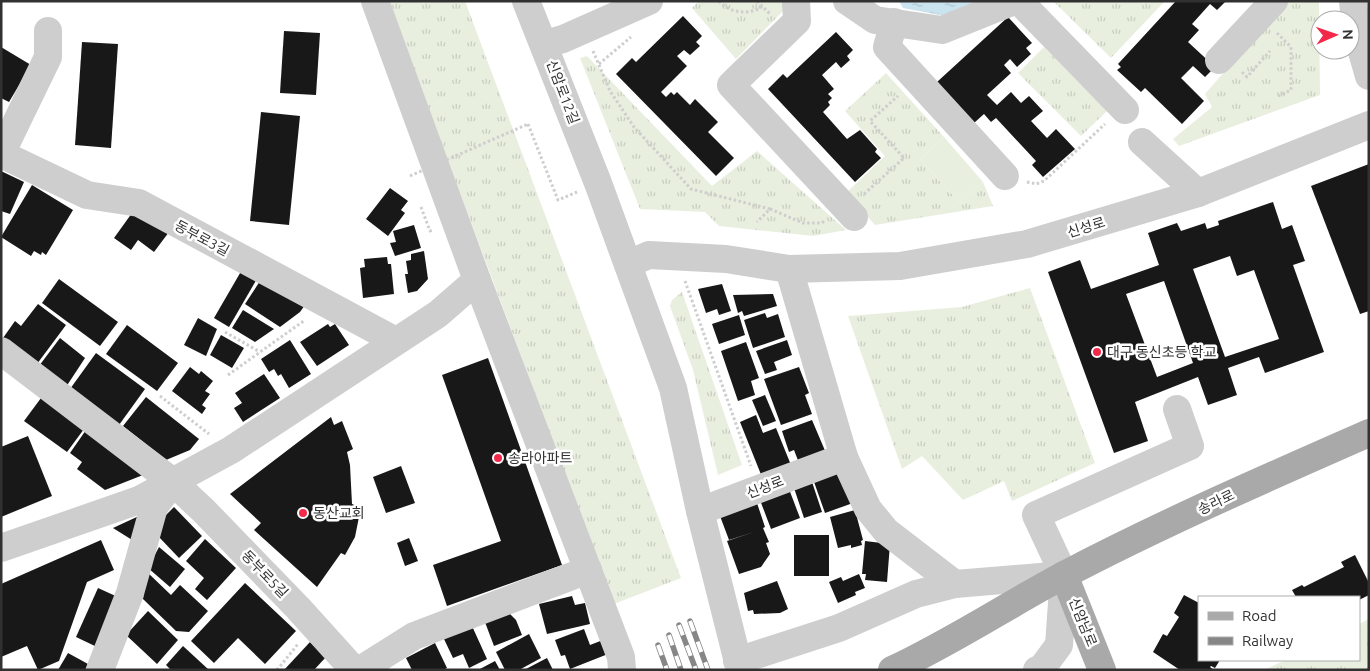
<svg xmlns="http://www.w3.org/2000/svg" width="1370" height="671" font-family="Ubuntu,'Noto Sans KR',sans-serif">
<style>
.grass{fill:url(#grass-tufts)}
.pitch{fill:#e9efdf}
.water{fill:url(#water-ripples)}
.building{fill:#181818;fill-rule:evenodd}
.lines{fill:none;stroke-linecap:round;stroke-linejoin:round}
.path{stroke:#cecece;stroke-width:3;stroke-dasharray:2.5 2.5;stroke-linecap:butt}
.minor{stroke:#cecece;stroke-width:28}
.major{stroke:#a9a9a9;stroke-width:28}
.rail-casing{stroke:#868686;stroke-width:5.5}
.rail{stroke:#fff;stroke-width:4;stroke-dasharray:11;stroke-linecap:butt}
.path-bridge{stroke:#cecece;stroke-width:3;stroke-dasharray:2.5 2.5;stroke-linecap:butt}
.poi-dot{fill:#f22948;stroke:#fff;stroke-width:2}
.labels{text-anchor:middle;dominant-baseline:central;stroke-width:5;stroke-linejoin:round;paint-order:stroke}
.street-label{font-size:14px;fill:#313131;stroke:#fff}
.poi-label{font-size:14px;fill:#313131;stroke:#fff;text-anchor:start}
</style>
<defs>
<pattern id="grass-tufts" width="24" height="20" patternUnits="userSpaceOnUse" patternTransform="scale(1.25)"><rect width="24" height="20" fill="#e9efdf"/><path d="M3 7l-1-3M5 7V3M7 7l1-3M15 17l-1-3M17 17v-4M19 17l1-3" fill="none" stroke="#c8cdc0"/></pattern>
<pattern id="water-ripples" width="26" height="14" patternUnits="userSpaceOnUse" patternTransform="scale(1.25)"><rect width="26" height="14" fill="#cae4ef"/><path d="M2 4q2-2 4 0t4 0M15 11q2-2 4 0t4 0" fill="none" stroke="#aec4cd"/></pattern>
</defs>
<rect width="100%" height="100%" fill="#fff"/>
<g class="grass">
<path d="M388,1H465L681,578L614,604Z"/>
<path d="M699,1H784V10L736,59L692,8Z"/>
<path d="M1053,1H1165L1111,58Z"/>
<path d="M1261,1H1319L1320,95L1179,146L1173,139L1212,107L1205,94L1225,71Z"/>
<path d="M1044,47L1107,111L1081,136L1018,73Z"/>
<path d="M587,56L712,186L757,151L846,230L813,236L719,226L705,212L640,209L580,58Z"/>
<path d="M886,73L944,137L920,159L960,203L983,182L993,206L875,225L846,193L885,156L845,111Z"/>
<path d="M1030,288L1095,463L1012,501L1004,481L963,500L922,456L902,469L848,316L962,307Z"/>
<path d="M682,292L742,465L718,475L693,370L670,306L672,300Z"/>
<path d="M1369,619V670H1264L1285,660H1359V624Z"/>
</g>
<path class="pitch" d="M944,137L983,182L960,203L920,159Z"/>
<path class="water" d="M899,1H980L951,17L903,8Z"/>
<g class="building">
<path d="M1176,1H1226L1217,10L1210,4L1192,24L1199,30L1188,42L1215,67L1205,77L1193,66L1181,78L1204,101L1182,124L1145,88L1141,92L1117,70L1121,67L1118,64Z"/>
<path d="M683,16L702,36L696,42L700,46L690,55L684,50L677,56L687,66L661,92L666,97L671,92L674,95L677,92L690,105L695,99L718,122L708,132L734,158L716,176L616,74L632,58L636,62Z"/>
<path d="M1008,17L1032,43L1026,48L1031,54L1017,67L1010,59L1004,65L1011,73L987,95L997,105L1011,92L1021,103L1029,96L1043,111L1031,121L1047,138L1056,129L1075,149L1043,177L1032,165L1036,161L996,118L991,122L984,114L974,123L937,82Z"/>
<path d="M284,31L320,33L316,95L280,93Z"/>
<path d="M836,32L853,50L847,56L850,60L841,68L836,62L822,75L834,89L828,94L832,98L828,102L830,105L823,112L847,139L860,130L877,149L875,152L881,158L855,182L768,89L783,74L787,78Z"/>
<path d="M82,42L118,44L111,148L75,145Z"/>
<path d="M1,47L31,65L9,102L1,98Z"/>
<path d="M261,112L300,116L289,225L250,221Z"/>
<path d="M1369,164V311L1360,314L1311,186Z"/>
<path d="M1,171L24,182L10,214L1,211Z"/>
<path d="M32,185L73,210L46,255L42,252L41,255L34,251L31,256L1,237Z"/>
<path d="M390,188L408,201L401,210L405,213L388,236L366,219Z"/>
<path d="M1273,202L1282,229L1292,225L1305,261L1293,265L1324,352L1265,373L1259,357L1228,368L1237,395L1208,405L1198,377L1135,402L1148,441L1114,453L1048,272L1080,260L1091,289L1159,265L1148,233L1177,223L1181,231L1205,223L1207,229L1219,225L1218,221ZM1230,256L1237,276L1254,270L1279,339L1225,357L1193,269ZM1164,281L1193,363L1157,377L1126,294Z"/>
<path d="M132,213L169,232L154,252L138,240L131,250L114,238Z"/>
<path d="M414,225L421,248L395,256L390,243L396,242L393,231Z"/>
<path d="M424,251L428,279L417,291L408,293L405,274H408L406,261L411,260V254Z"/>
<path d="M387,257L388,264H391L394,294L363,298L360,268L365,267L364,259Z"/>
<path d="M243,268L258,277L229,327L214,318Z"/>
<path d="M262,278L305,305L300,312L280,327L245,304Z"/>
<path d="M59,279L118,322L100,346L42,303Z"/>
<path d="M722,284L731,311L719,315L717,309L706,313L698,289Z"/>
<path d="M773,294L777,306L744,316L742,311L738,313L733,295Z"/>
<path d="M38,304L66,325L37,364L3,338L15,321L21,326Z"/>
<path d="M243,310L274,329L255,342L232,328Z"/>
<path d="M765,313L767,318L778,314L785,337L753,348L744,320Z"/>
<path d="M739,315L745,335L719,344L712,324Z"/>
<path d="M198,318L217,329L206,356L184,345Z"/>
<path d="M328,324L330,327L335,324L349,345L317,366L300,342Z"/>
<path d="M127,325L178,363L157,391L106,354Z"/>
<path d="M221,335L244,348L232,368L210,355Z"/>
<path d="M60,338L85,358L66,387L39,366Z"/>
<path d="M290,340L311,374L289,388L281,374L278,376L274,369L269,372L261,359Z"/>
<path d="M787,340L792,355L774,362L777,370L765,374L756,351Z"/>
<path d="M746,342L759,378L751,381L755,395L738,401L721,351Z"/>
<path d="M96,353L145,389L119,425L70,389Z"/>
<path d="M488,358L562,565L447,606L433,565L501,541L442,375Z"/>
<path d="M190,367L199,374L201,371L213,381L205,391L210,394L202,405L206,408L202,414L172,391Z"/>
<path d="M799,367L809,393L805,395L812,414L781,425L764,379Z"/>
<path d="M264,374L280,398L243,422L234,408L242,403L235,393Z"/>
<path d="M765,395L776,421L763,426L752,400Z"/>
<path d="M146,397L199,439L190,450L166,460L123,426Z"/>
<path d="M41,398L84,429L67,452L24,421Z"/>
<path d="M756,415L763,433L776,428L791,465L762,477L740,422Z"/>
<path d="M331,417L334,425L342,421L353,449L347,452L350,465L352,504L361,507L355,537L345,555L341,553L317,587L254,530L261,523L230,494Z"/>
<path d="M812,420L826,453L799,463L794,450L789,452L782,431Z"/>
<path d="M86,430L143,475L105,490L77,469L82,462L70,453Z"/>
<path d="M28,436L52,496L1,517V447Z"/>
<path d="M401,466L415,503L386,513L373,477Z"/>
<path d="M841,469L853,503L825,513L813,479Z"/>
<path d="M812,482L822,512L804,518L794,488Z"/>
<path d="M789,489L800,518L771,529L760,500Z"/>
<path d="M756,500L765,527L763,528L769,542L766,543L770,554L761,567L739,574L727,541L754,532L729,540L720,516Z"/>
<path d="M174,507L202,536L179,558L158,536L163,518Z"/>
<path d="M855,510L863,540L861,541L862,545L851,548V545L838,548L830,517Z"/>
<path d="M141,515L137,543L113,528Z"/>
<rect x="794" y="535" width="35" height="41"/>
<path d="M409,538L418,561L405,566L397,543Z"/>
<path d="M205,539L236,568L207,600L195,589L204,578L186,561Z"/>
<path d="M101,540L114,570L87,582L59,661L38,670L27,646L1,657V584Z"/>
<path d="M865,541L890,544L887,582L865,580L866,574H862Z"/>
<path d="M159,547L185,569L170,587L148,568Z"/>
<path d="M1355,555L1369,583V595L1359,600V597H1296L1292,590L1302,585L1304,587L1344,567L1341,562Z"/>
<path d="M146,571L171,595L180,585L208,611L189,632L176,631L143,599Z"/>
<path d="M859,574L865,588L855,592L856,595L838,603L829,582L841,577L843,581Z"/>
<path d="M777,581L788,609L780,613L754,614L753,610L748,611L744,593Z"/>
<path d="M245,583L296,631L265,664L238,638L214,663L191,641Z"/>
<path d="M98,588L120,598L97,647L76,637Z"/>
<path d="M1184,595L1199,603V660H1220L1215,668L1211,666L1210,667L1214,670H1180L1153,652L1163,634L1167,636L1179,617L1174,613Z"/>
<path d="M572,596L575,605L585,603L590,624L547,634L539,604Z"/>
<path d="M504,608L516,620L522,635L494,646L483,617Z"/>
<path d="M148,611L178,640L157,664L126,635Z"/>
<path d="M472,626L487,659L469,668L463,654L453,658L444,639Z"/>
<path d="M584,629L590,645L603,640L608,654L570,669L565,655L561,656L555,640Z"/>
<path d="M529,634L541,658L519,670H505L496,652Z"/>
<path d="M310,642L326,657L314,670H284Z"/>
<path d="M435,643L447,668L443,670H412L406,658Z"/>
<path d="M183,646L209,670H171L166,665Z"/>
<path d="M68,653L88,664L85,670H58Z"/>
<path d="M547,658L553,670H524Z"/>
<path d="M495,661L500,670H478Z"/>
</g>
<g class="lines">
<g class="path">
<path d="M719,1C729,13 750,16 763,6"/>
<path d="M757,1L770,14"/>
<path d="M1277,33L1291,47V90L1278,96"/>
<path d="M593,51L610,91L634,127L691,189L770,209L757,222"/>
<path d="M599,64L631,37"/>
<path d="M1242,72L1247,77L1270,51"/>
<path d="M528,124L558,200L577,192"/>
<path d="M1027,182L1036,184L1044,181L1105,124"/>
<path d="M864,194L904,158L870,121L898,96"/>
<path d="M421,207L430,231L433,230"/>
<path d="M770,209L803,223H822L825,220"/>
<path d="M685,281L751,466"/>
<path d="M225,332L260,352"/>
<path d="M228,375L305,320"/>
<path d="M160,396L209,434"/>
<path d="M277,670L298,644"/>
</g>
<g class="minor">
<path d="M375,1L477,280L621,657L622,670"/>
<path d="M526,1L598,183L673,388L700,511L740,670"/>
<path d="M796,1L797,21L731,85L854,217"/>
<path d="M847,1L875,20L942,30L1014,1"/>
<path d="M1019,1L1125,110"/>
<path d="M1353,1L1356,31L1369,76"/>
<path d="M894,22L887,47L1005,176"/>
<path d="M48,31V57L1,154L87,195L139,203L396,341"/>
<path d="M545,44L563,39L649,1"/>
<path d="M1219,60L1274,1"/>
<path d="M1142,142L1198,193"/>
<path d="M628,264L649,255L726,259L789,269L900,266L1027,244L1198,193L1369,125"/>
<path d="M789,269L844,457L868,509L886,531L955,584L1064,575"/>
<path d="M1,351L173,482L204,511L298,608L354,670"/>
<path d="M700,511L844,457"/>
<path d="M1,548L139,500L231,450L438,314L477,280"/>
<path d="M737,661L839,628L916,594L955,584"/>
<path d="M100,670L130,593L154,507L172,483"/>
<path d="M360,670L414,636L588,570"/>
<path d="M1037,670L1042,668L1059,645L1064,575L1036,515L1190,446L1177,409"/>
</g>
<g class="major">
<path d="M1064,575L1102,670"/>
<path d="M892,670C952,642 1006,606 1064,575C1163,523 1267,478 1369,433"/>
</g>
<g class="rail-casing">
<g id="rail">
<path d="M690,621L708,670"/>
<path d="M679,625L696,670"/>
<path d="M669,635L681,670"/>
<path d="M658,645L667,670"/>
</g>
</g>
<use href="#rail" class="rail"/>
<path class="path-bridge" d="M410,176L528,124"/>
</g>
<g class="poi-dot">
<circle cx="1097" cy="352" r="5"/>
<circle cx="498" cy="458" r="5"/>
<circle cx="303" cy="513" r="5"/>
</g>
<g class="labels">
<g class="street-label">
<text transform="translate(563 92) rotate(69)">신암로12길</text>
<text transform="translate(1086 227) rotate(-17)">신성로</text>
<text transform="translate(202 238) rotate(28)">동부로3길</text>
<text transform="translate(765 487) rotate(-21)">신성로</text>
<text transform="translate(1216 502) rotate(-26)">송라로</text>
<text transform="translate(265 574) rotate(46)">동부로5길</text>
<text transform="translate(1083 622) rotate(68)">신암남로</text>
</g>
<g class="poi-label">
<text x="1107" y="352">대구 동신초등 학교</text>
<text x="508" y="458">송라아파트</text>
<text x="313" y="513">동산교회</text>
</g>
</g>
<rect width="1370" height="671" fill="none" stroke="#313131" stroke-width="5"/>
<rect x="1198" y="596" width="162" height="65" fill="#ffffff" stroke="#adadad"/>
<rect x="1208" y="612" width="25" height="8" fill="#a9a9a9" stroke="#adadad"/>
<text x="1242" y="621" font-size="15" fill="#313131">Road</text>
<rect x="1208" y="637" width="25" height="8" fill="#868686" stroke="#adadad"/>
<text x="1242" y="646" font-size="15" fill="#313131">Railway</text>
<g transform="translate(1335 35) rotate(88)"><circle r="24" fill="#ffffff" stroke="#adadad"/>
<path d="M0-4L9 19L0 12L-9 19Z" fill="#f22948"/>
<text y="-8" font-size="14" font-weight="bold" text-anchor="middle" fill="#313131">N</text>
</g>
</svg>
